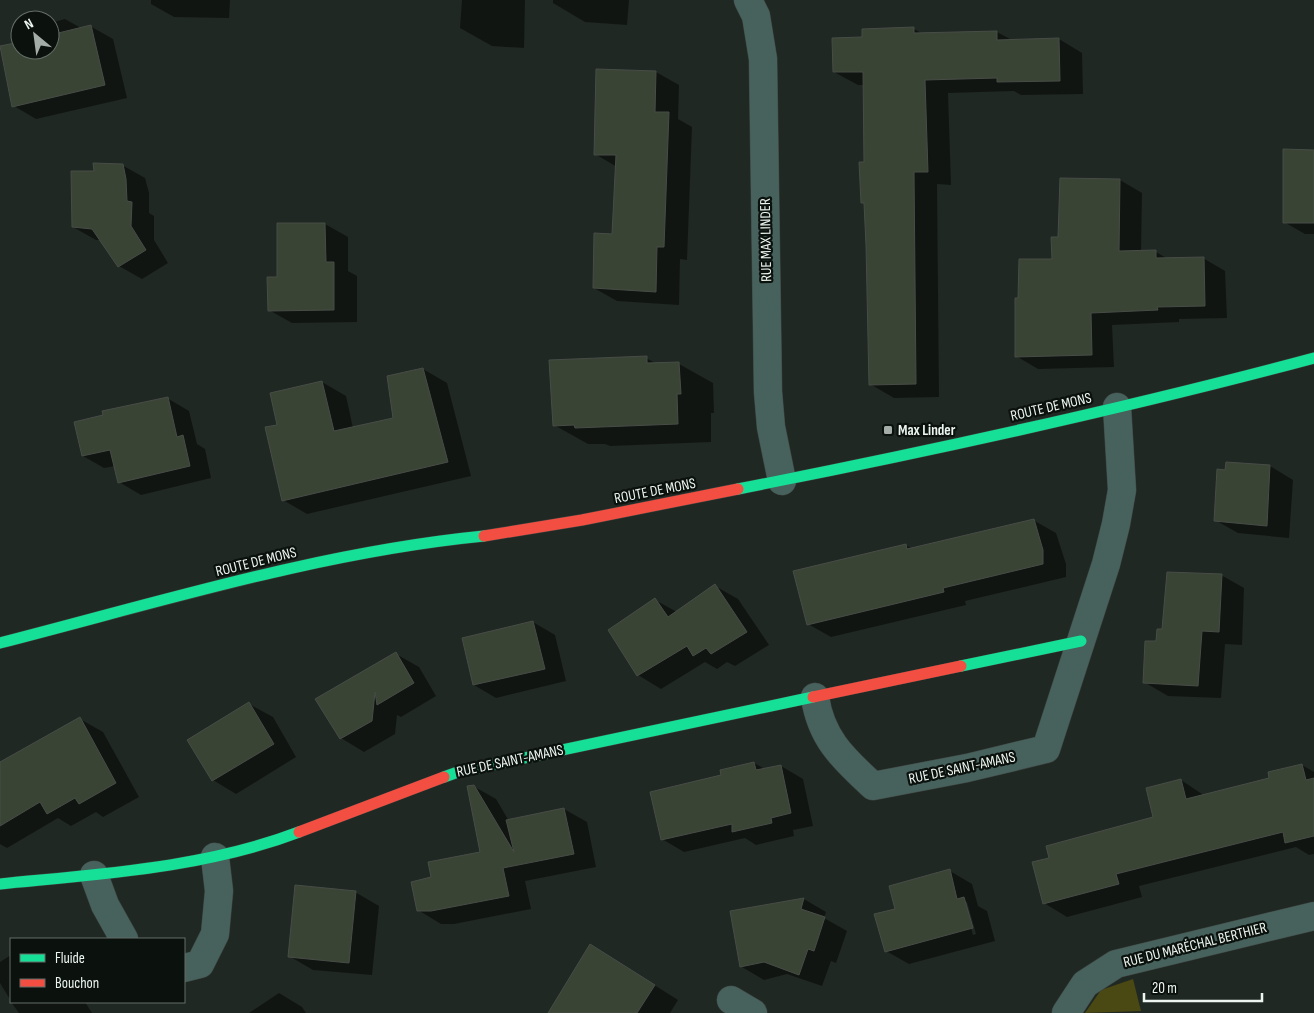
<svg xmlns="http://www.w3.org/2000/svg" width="1314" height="1013" font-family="'Sofia Sans Condensed',sans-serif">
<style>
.green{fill:#4a4813}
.shadow{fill:#0007;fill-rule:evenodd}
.building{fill:#3a4435;stroke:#474c47}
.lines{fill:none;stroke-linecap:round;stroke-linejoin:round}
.street-casing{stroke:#3d4440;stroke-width:29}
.fast-casing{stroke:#3d4440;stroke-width:12}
.jam-casing{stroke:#3d4440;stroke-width:12}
.street{stroke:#47615d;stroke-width:28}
.fast{stroke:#16e098;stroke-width:11}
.jam{stroke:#f24e42;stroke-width:11}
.poi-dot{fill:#a5ada8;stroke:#0b120e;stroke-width:2}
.labels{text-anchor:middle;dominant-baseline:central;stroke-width:4.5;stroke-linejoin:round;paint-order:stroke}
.street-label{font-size:15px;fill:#ecf5ef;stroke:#0b120e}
.poi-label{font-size:15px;font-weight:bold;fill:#ecf5ef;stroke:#0b120e;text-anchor:start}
</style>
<rect width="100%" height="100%" fill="#202823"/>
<path class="green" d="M1133,979L1141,1011L1085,1013L1101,990Z"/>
<g class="shadow">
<path d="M151,0H230L229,18L174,17L151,4Z"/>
<path d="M462,0H525L524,48L492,46L460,28Z"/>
<path d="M553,0H629L627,25L585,22L553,3Z"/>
<path d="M65,19L81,28L90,26L113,39L127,98L36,119L14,106L20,43V50H50V23Z"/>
<path d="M914,29L923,34L997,32L1012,40L1059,39L1082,53L1083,94L1021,95L1014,91L948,93L951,185L937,184L939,397L894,398L870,384L866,204L862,202L866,163L865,85H858L834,72L864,38Z"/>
<path d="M597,70L656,72L679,85L678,119L692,127L687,260L680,259L679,305L617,301L594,288L613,235L617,167L595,154Z"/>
<path d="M1314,151V234H1305L1284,222Z"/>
<path d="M122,165L145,178L149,193V213L154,216V240L168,263L142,279L119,266L102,240H96L73,227L95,172Z"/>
<path d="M1120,180L1142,193L1141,252H1156L1168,259L1203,258L1225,271L1227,318L1179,319V322L1112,325L1114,367L1038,369L1016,356L1020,300L1053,260L1060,238Z"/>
<path d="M325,224L348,237V271L357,276V322L292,323L269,310L278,278Z"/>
<path d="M646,358L657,364H679L713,383L714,413H711V442L610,446L605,444H588L554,425Z"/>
<path d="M423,369L447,383L471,476L307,514L283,500L278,426L322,382L346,396L353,428L394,419Z"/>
<path d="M167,398L189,411L197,444L205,449L211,478L141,495L119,482L115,466L104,468L83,456Z"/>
<path d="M1270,466L1293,480L1289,538L1238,533L1215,520Z"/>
<path d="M1033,520L1056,533L1066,564V577L965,601L966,605L831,637L808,624L906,545L912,549Z"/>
<path d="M1221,575L1244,588L1242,645L1225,644L1221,698L1168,696L1144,682L1164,630Z"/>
<path d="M715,586L738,599L769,645L735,666L727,662L717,669L705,662L661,689L638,675L609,630L655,600L677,612Z"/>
<path d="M533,622L555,635L566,681L496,698L474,685Z"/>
<path d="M396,654L419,667L436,696L401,717L397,715L395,734L364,752L341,738Z"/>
<path d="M249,704L273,717L296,757L236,794L213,780Z"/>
<path d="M80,719L103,732L139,797L103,817L96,812L71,826L58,818L7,848L0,844V763Z"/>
<path d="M754,763L765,769L781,766L803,779L813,826L793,830L794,836L756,845L745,838L684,852L662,839L722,776Z"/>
<path d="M1302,765L1314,772V854L1309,855L1296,847L1139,886L1142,897L1067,917L1044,903L1051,858L1155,818L1181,780L1205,796L1270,778Z"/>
<path d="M473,786L496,799L509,821L564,809L587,822L596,867L525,881L531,909L454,924H441L418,910L433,878L482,853Z"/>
<path d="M950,871L972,884L978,906L987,911L995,941L909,964L886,951L896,910ZM964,902H967L976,934L973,935Z"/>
<path d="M355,892L379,906L372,975L313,970L289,956Z"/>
<path d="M804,899L826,912L824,918L847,931L836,963L831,961L822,986L787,974L764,980L742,967L731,912Z"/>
<path d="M591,945L678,1000L670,1013H569Z"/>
<path d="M11,955V1001L0,983V962Z"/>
<path d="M279,993L302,1007L306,1013H249Z"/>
<path d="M11,1002H85L92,1013H19Z"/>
</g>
<g class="building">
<path d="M91,25L105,85L12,107L0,46L20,42V50H50V35Z"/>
<path d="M914,27V33L997,31V40L1059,38L1060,81L997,82V78L925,80L928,172H914L916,384L869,385L866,245L864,203H861L859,162H864L863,72H833L832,38L862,37V29Z"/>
<path d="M596,69L656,71L655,112H669L664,247H657L656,292L593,288L594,233L612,234L616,155H594Z"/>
<path d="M1283,149L1314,150V223H1283Z"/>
<path d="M93,163L123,164L126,179L127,201L132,202L131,226L146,250L118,267L92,229L72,227L71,171H94Z"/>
<path d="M1060,178L1120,179L1119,251L1156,250V258L1204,257L1205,306L1157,307L1158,310L1091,313L1092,355L1015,357V298H1018L1019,259H1052L1051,237H1058Z"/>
<path d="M277,223H325L326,262H334V310L268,311L267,277H277Z"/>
<path d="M647,356V363L679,362L681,394H677L678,424L575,428L574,425L553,426L549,360Z"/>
<path d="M423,368L448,462L282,501L265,427L277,425L270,393L322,381L334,431L393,418L387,376Z"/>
<path d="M168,397L177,437L183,435L190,466L118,483L110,450L82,456L74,422L103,415L102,411Z"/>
<path d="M1226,462L1270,465L1267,526L1214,521L1217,469L1225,470Z"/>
<path d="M1034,519L1043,550V564L943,588L944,592L807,625L793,571L906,544L907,549Z"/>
<path d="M1167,572L1222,574L1219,632L1202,631L1198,686L1143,683L1145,641H1156L1157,629H1162Z"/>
<path d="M715,584L747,632L711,654L706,648L693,656L687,646L637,676L608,630L655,598L668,617Z"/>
<path d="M533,621L545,669L473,685L462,638Z"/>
<path d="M396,652L414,683L377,705L375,692L372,721L340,739L315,699Z"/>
<path d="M249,702L274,744L212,781L187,740Z"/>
<path d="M80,717L116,783L79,804L75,798L47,814L40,802L0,826V762Z"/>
<path d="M754,762L756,770L781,765L791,813L771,818L772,823L732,832V824L661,840L650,792L721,775L720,770Z"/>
<path d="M1302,764L1306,780L1314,778V836L1285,843L1283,832L1116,874L1119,884L1043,904L1032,862L1049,858L1046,846L1153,817L1146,788L1181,779L1186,799L1269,778L1268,772Z"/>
<path d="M474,785L514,852L506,820L564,808L574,854L503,868L509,896L431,911H417L411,882L431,877L428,862L480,852L467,786Z"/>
<path d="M950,869L957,899L964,897L973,928L885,952L874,914L895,909L889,886Z"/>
<path d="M295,885L356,891L349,963L288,957Z"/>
<path d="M804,898L801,909L825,917L814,951L808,949L799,975L764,962L740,967L730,911Z"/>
<path d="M590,944L655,985L637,1013H548Z"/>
</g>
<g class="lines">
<g class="street-casing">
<g id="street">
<path d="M748,0L756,16L763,59L768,392L771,427L782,481"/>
<path d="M815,697C821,739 844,759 873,786L967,768L1046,749L1106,564L1116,524L1122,490L1117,407"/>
<path d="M94,875L105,905L124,939"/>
<path d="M184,968L200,964L215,934L219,891L215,857"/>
<path d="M731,1000L753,1013"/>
<path d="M1066,1013L1085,984L1116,964L1314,916"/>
</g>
</g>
<g class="fast-casing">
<g id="fast">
<path d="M738,489C931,451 1124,409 1314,358"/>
<path d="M0,643C160,602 320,552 484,536"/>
<path d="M961,666L1081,641"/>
<path d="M444,777L458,772L813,697"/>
<path d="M0,884C100,874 205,868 299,832"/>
</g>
</g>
<g class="jam-casing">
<g id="jam">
<path d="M484,536L582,520L738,489"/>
<path d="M813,697L961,666"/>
<path d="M299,832L444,777"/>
</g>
</g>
<use href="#street" class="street"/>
<use href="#fast" class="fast"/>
<use href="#jam" class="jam"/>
</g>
<rect class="poi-dot" x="883" y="425" width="10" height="10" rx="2.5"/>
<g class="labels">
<g class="street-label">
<text transform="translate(766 240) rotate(-91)">RUE MAX LINDER</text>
<text transform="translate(1051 407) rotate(-13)">ROUTE DE MONS</text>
<text transform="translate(655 491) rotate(-11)">ROUTE DE MONS</text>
<text transform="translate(256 562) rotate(-14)">ROUTE DE MONS</text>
<text transform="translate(510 761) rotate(-12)">RUE DE SAINT-AMANS</text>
<text transform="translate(962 768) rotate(-12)">RUE DE SAINT-AMANS</text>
<text transform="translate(1195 945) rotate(-14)">RUE DU MARÉCHAL BERTHIER</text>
</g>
<g class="poi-label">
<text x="898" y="430">Max Linder</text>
</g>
</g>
<rect x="10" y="938" width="175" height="65" fill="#0b120e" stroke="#656d68"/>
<rect x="20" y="954" width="25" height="8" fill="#16e098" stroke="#656d68"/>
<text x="55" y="963" font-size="15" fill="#ecf5ef">Fluide</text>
<rect x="20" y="979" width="25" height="8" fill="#f24e42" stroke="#656d68"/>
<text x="55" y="988" font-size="15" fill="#ecf5ef">Bouchon</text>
<g transform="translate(35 35) rotate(331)"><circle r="24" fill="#0b120e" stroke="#656d68"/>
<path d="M0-4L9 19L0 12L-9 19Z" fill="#a5ada8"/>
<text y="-8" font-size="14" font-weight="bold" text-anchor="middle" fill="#ecf5ef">N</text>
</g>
<path d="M1144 993v8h118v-8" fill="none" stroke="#ecf5ef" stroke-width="2.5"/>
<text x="1152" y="993" font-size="15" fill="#ecf5ef" stroke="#0b120e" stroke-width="4" paint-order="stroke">20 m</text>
</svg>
